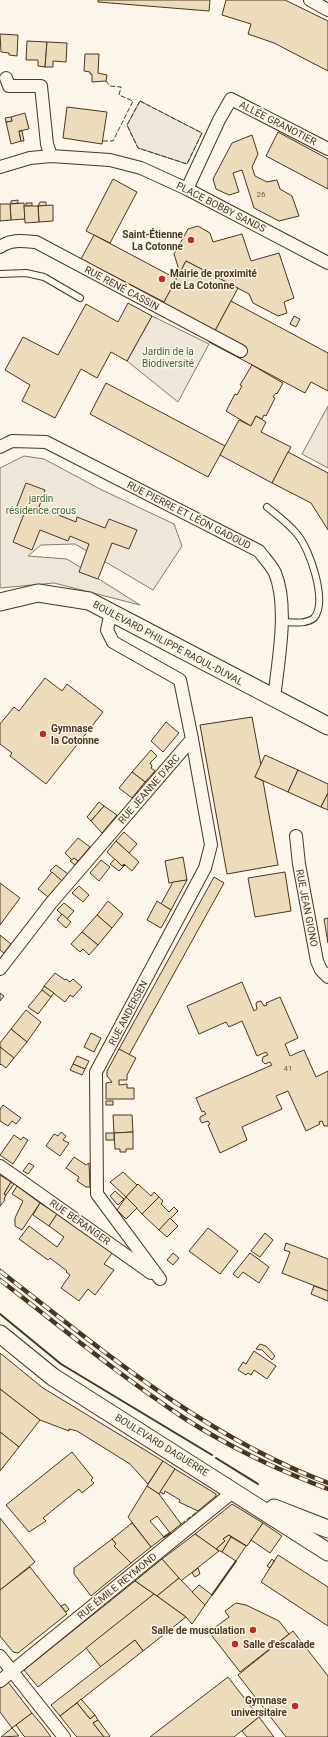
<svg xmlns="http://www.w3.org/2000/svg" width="328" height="1737" font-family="Roboto,sans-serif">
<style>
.green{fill:#ede6d9;stroke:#887966}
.building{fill:#ecdcbc;stroke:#4a3520}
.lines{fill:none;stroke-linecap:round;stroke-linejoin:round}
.lane-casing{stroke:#4a3520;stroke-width:8}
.street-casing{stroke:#4a3520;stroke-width:14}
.secondary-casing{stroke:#4a3520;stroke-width:19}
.lane{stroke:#fbf6e9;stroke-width:6}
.street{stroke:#fbf6e9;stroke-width:12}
.secondary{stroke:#fbf6e9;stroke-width:17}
.rail-casing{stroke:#4a3520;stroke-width:4.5}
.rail{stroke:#fbf6e9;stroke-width:3;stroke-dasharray:9;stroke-linecap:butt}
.fence{stroke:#4a3520;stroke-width:1;stroke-dasharray:5 2;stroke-linecap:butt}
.wall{stroke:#4a3520;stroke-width:2}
.poi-dot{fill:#c62828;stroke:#fbf6e9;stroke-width:1.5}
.labels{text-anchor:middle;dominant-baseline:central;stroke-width:3;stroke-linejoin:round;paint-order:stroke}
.number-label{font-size:8px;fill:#725f47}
.street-label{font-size:10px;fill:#4a3520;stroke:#fbf6e9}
.poi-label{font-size:10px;font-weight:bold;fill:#4a3520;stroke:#fbf6e9;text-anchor:end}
.park-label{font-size:10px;fill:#436837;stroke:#fbf6e9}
</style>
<rect width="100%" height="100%" fill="#fbf6e9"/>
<g class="green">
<path d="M140,101L202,133L187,164L138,148L127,125Z"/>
<path d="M152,316L209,344L178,402L127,361Z"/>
<path d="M328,406V468L302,454Z"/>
<path d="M24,456L44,459L100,489L174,524L182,546L153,590L75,544L41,545L28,556L67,559L140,605L54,583L0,588V468Z"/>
</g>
<g class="building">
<path d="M98,0H210L209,11L98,2Z"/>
<path d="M226,0H285L328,21V71L274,43L248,34L251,24L222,15Z"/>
<path d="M0,34L18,35L17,56L9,55V53L1,52Z"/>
<path d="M27,41L47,42L45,67L38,66V60H26Z"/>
<path d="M47,42L67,43L66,62L53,61V67H45Z"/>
<path d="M85,54H99L98,73L107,75L106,81L92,82V74H90V72L84,71Z"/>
<path d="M67,107L107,112L102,144L63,138Z"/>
<path d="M25,113L29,129L19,131L21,141L11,144L6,122L12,121L11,117Z"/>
<path d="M11,117L12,121L6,122L5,118Z"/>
<path d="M19,131H22L24,141H21Z"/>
<path d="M278,132L328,159V189L266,156Z"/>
<path d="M252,135L258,154L252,167L255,176L267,182L277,180L280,189L292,196L299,216L279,221L254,208L242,170L233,173L239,192L229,195L216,189L213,179L232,143Z"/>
<path d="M113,179L137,192L110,243L86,231Z"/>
<path d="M18,200V203L11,204V201Z"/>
<path d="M40,202H46V206H38Z"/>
<path d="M24,203L25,219L11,220L10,204Z"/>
<rect x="26" y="203" width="6" height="3"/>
<path d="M0,204H10L11,220L0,221Z"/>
<path d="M53,205V221L39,222L38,206Z"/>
<path d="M24,206H38L39,222L25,223Z"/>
<path d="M198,226L210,233L213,242L242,234L251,261L279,253L294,298L284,302L287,313L278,316L253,303L249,294L186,261L180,273L174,254L188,229Z"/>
<path d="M94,235L177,279L164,302L81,259Z"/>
<path d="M186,261L238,288L215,331L163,304Z"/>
<path d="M231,301L328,353V391L311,382L305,393L209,342Z"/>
<path d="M128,303L152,316L127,361L111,352L97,378L81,369L55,418L22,401L30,385L5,370L23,337L58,355L86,304L118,322Z"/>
<path d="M294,316L300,319L296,327L290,324Z"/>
<path d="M252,365L283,383L277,394L276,393L273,397L275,398L266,416L264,415L262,419L256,416L251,426L226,411L235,394L237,395L242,386L240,385Z"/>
<path d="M106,383L225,446L208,477L90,414Z"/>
<path d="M256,416L266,422L261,432L291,447L272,483L220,455L239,420L251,426Z"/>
<path d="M288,452L328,473V530L311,503L272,483Z"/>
<path d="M26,483L45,490L39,507L76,522L77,517L105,528L109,519L137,530L129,549L112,543L98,579L79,572L89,544L70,536L68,541L40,530L32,550L13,542L24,514L15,511Z"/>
<path d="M45,678L62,691L67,684L103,712L46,784L10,756L12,753L0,744V724L14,707L19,711Z"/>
<path d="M252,717L261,765L255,777L263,781L278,865L227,874L200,725Z"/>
<path d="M166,722L179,733L163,752L151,741Z"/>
<path d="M151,750L157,756L150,763L152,766L151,768L155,771L145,782L132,772Z"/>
<path d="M265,755L298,770L288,792L255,777Z"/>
<path d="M298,770L328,784V793L321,807L288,792Z"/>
<path d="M132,772L145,782L132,798L119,788Z"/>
<path d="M328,793V810L321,807Z"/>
<path d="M99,802L104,806L91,821L87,817Z"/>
<path d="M104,806L117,815L102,833L91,821Z"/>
<path d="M124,832L137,844L129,853L116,841Z"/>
<path d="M78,838L90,847L78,861L74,858L72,860L65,853Z"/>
<path d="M116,841L139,862L132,871L124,864L122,866L107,852Z"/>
<path d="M183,857L187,880L169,883L165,861Z"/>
<path d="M74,858L78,861L75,865L70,861Z"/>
<path d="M115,859L122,866L125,865L119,871L110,864Z"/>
<path d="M101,860L110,867L99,881L90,873Z"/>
<path d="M56,865L68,874L62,881L50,871Z"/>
<path d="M52,872L62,881L48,897L38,889Z"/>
<path d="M285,872L291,911L255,917L248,878Z"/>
<path d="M214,877L224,883L129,1055L119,1049Z"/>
<path d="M187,880L171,910L161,904L173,882Z"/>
<path d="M0,883L20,898L0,925Z"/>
<path d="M79,886L89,895L83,902L72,893Z"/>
<path d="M108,901L123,914L112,928L97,915Z"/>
<path d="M157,901L171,910L161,928L147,920Z"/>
<path d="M64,903L74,911L67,919L57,910Z"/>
<path d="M62,914L71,922L66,928L57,920Z"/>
<path d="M97,915L112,928L98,945L82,932Z"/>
<path d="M328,918V943L324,919Z"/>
<path d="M82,932L98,945L89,955L83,949L80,952L71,944Z"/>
<path d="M0,935L11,944L4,953L0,950Z"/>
<path d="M55,973L65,980L66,979L70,982L73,979L82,987L73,997L70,995L65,1002L44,986Z"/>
<path d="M242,982L254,1011L257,1009L256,1004L257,1002L261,1001L264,1006L267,1005L266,1003L280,997L298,1038L285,1044L290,1056L304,1050L316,1077L328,1071V1126H324L322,1121L319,1122L320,1124L306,1131L288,1091L276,1096L282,1109L242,1127L247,1140L220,1153L208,1125L210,1124L208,1121L202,1123L200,1120V1117L206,1114L204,1111L202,1112L196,1098L272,1065L270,1062L265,1064L262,1061L263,1057L268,1055L266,1052L257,1056L242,1021L229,1027L226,1022L199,1034L187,1006Z"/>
<path d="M44,986L54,993L51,997L42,990Z"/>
<path d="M42,990L51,997L38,1014L28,1007Z"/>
<path d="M0,993L4,996L0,1001Z"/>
<path d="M26,1010L41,1022L27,1042L11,1029Z"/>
<path d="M11,1029L27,1042L14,1058L0,1047V1043Z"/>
<path d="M91,1033L101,1038L94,1052L84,1047Z"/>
<path d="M0,1047L14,1058L6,1068L1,1064L0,1065Z"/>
<path d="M119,1049L136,1058L127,1075V1080H119V1085L127,1084V1088H134V1099H106V1083L112,1082L107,1076V1071Z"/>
<path d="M77,1056L89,1061L85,1069L73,1064Z"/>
<path d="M73,1064L85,1069L82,1075L70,1070Z"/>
<rect x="106" y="1101" width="7" height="4"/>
<path d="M3,1105L21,1118L16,1124L12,1121L8,1126L0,1121V1109Z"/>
<path d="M113,1115H132L133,1132L114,1133Z"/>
<path d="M61,1132L66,1136L63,1140L69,1143L60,1156L46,1146L54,1134L58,1136Z"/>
<path d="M133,1132V1149H126V1152H120V1149H115L114,1133Z"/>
<rect x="106" y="1133" width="8" height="7"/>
<path d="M14,1135L21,1140L23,1137L28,1140L13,1164L0,1155Z"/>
<path d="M74,1157L86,1165L89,1163L90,1187H86L77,1181L79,1177L66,1168Z"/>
<path d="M29,1163L34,1166L28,1174L23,1171Z"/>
<path d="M123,1172L137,1185L126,1197L110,1182Z"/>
<path d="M0,1175L11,1182L4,1194L6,1195L4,1199L5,1200L0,1206Z"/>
<path d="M11,1182L14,1184L6,1195L4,1194Z"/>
<path d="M138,1184L151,1196L154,1192L159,1197L142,1214L126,1197Z"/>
<path d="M17,1186L40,1203L22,1230L15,1226V1218L23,1201L12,1194Z"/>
<path d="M115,1191L124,1199L118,1205L110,1196Z"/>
<path d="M126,1197L137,1208L126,1219L117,1210Z"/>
<path d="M159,1197L163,1201L161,1204L169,1212L174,1207L178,1211L159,1230L142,1214Z"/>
<path d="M40,1203L57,1214L49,1226L33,1215Z"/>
<path d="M57,1214L113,1252L104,1264L114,1270L95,1295L88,1289L79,1301L61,1288L70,1275L66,1272L67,1271L50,1258L48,1260L19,1239L29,1226L57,1247L64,1237L49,1226Z"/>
<path d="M170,1218L178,1226L167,1237L159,1230Z"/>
<path d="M208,1228L238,1251L220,1274L189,1251Z"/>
<path d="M265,1233L273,1240L260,1257L251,1251Z"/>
<path d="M286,1243L328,1259V1291L282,1273L290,1252L284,1250Z"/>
<path d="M173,1253L179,1258L173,1265L167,1260Z"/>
<path d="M250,1253L269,1267L259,1283L243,1272L238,1278L233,1274Z"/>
<path d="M314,1286L328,1291V1301L311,1294Z"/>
<path d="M260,1344L266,1346L275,1356L272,1360L262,1350L256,1349Z"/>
<path d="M254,1351L276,1366L267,1379L254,1370L251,1375L248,1373L246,1375L238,1370L243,1362L246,1364Z"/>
<path d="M0,1353L43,1388L163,1461L148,1484L130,1464L77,1431L69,1429V1431L40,1420L0,1389Z"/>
<path d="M0,1389L40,1420L19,1447L0,1432Z"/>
<path d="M0,1432L19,1447L0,1471Z"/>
<path d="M72,1452L93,1478L91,1480L94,1483L82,1493L79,1489L43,1518L46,1521L29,1532L6,1505Z"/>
<path d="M163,1461L175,1469L159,1494L147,1486Z"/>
<path d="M175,1469L216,1494V1496L198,1511L179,1502L180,1500L165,1491L164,1494L160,1492Z"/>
<path d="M147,1486L159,1494L181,1524L170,1533L157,1516L150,1521L164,1537L151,1547L128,1517Z"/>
<path d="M232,1504L263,1523L247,1546L229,1535L223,1539L225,1541L216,1549L195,1534Z"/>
<path d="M0,1518L35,1562L0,1590Z"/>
<path d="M132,1523L151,1547L131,1563L114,1546L116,1544L112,1539Z"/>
<path d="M263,1523L282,1536L270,1553L251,1540Z"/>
<path d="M195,1534L219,1551L181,1581L162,1559Z"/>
<path d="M229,1535L231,1537L222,1552L216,1549L225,1541L223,1539Z"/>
<path d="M231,1537L246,1546L236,1561L222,1552Z"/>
<path d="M112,1539L116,1544L114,1546L131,1563L91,1596L74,1574V1568Z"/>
<path d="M278,1555L328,1587V1626L261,1582Z"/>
<path d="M162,1559L179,1578L157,1596L135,1581Z"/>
<path d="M272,1559L274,1561L270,1568L267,1566Z"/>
<path d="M30,1567L67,1614L18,1653L13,1652L0,1636V1590Z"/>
<path d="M198,1568L200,1574L195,1577L192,1573Z"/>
<path d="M179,1578L205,1605L192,1624L186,1617L157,1596Z"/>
<path d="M135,1581L154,1594L38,1687L24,1670Z"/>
<path d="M199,1585L212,1595L205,1605L192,1592Z"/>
<path d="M154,1594L186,1617L143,1651L135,1640L101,1667L86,1648Z"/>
<path d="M236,1603L246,1605L279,1621L289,1634L240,1672L209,1632L229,1617L225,1611Z"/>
<path d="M65,1604L69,1609L66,1612L61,1606Z"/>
<path d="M293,1631L328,1676V1737H286L238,1675Z"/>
<path d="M135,1640L143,1651L60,1716L51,1705Z"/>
<path d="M228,1677L259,1717L234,1737H150Z"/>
<path d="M8,1682L32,1713L12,1728L0,1712V1688Z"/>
<path d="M81,1699L95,1715L90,1719L77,1703Z"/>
<path d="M77,1703L90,1719L95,1715L98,1720L93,1723L104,1737H77L75,1735L60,1716Z"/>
<path d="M32,1713L43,1726L51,1737H25L23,1735L16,1725Z"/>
<path d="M259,1717L274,1737H247L242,1731Z"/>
<path d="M98,1720L110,1736L109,1737H104L93,1723Z"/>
<path d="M12,1728L19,1736L1,1737Z"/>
</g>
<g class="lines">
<g class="lane-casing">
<g id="lane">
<path d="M0,274L26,273L44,277L80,298"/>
<path d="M267,507C277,515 288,523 297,534C310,549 328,602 314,618C305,625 291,622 281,622"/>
</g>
</g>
<g class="street-casing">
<g id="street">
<path d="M310,0L328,10"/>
<path d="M6,78L9,86H41L47,144L51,156"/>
<path d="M0,167L30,158L51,156L110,160L141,168L187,189L328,263"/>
<path d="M187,189L219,120L231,99L328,149"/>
<path d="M0,247C11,239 23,241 36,242L241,351"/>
<path d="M0,447L12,441L46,442L259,551C264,558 272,566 275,573C289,606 278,663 274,698"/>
<path d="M296,836L299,864L317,961L321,970L328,977"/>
<path d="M0,969L51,903L192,739L180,680L113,642L107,630L111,612"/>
<path d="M0,1166L151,1273"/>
<path d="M160,1279L97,1194L96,1072L205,868L211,845L192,739"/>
<path d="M0,1656L64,1737"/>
<path d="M0,1681L234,1491"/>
</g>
</g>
<g class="secondary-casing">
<g id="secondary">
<path d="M0,602L38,593L89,601L328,726"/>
<path d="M0,1334L53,1377L328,1552"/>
<path d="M274,1508L328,1529"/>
</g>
</g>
<use href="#lane" class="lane"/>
<use href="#street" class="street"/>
<use href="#secondary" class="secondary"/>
<g class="rail-casing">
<g id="rail">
<path d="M0,1271C103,1351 204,1436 328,1483"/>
<path d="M0,1280C61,1327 120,1376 184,1418C229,1447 278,1470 328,1489"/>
</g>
</g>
<use href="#rail" class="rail"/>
<g class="fence">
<path d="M140,101L202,133L187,164L138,148L127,125Z"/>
<path d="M103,141H113L133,101L119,95L121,87L110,86L106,81"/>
<path d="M181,1524L198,1511"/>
</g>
<g class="wall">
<path d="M0,1314L61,1364L212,1455"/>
<path d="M216,1458L258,1484"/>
<path d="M164,1537L170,1533"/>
<path d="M212,1595L236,1561"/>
</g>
</g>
<g class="poi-dot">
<circle cx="191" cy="240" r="4"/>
<circle cx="162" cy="279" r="4"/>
<circle cx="43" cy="734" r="4"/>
<circle cx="253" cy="1630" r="4"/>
<circle cx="235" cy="1644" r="4"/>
<circle cx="295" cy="1706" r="4"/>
</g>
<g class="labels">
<g class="number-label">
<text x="261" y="194">26</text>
<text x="288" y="1068">41</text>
</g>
<g class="street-label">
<text transform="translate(278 123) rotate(27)">ALLÉE GRANOTIER</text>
<text transform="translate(221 207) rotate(27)">PLACE BOBBY SANDS</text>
<text transform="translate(122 288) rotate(28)">RUE RENÉ CASSIN</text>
<text transform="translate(189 515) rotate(27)">RUE PIERRE ET LÉON GADOUD</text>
<text transform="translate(168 643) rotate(28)">BOULEVARD PHILIPPE RAOUL-DUVAL</text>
<text transform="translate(149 789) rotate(-49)">RUE JEANNE D'ARC</text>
<text transform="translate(307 908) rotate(79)">RUE JEAN GIONO</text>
<text transform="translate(128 1013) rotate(-62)">RUE ANDERSEN</text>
<text transform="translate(80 1222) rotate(35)">RUE BÉRANGER</text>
<text transform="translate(162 1445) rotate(32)">BOULEVARD DAGUERRE</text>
<text transform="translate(117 1586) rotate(-39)">RUE ÉMILE REYMOND</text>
</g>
<g class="poi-label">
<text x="183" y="234">Saint-Étienne<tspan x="183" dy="12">La Cotonne</tspan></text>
<text x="170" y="273" text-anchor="start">Mairie de proximité<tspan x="170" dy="12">de La Cotonne</tspan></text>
<text x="51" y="728" text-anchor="start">Gymnase<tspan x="51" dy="12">la Cotonne</tspan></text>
<text x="245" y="1630">Salle de musculation</text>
<text x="243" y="1644" text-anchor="start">Salle d'escalade</text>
<text x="287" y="1700">Gymnase<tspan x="287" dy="12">universitaire</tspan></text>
</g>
<g class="park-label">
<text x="168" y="351">Jardin de la<tspan x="168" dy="12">Biodiversité</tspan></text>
<text x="41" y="498">jardin<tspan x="41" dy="12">résidence crous</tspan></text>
</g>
</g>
</svg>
